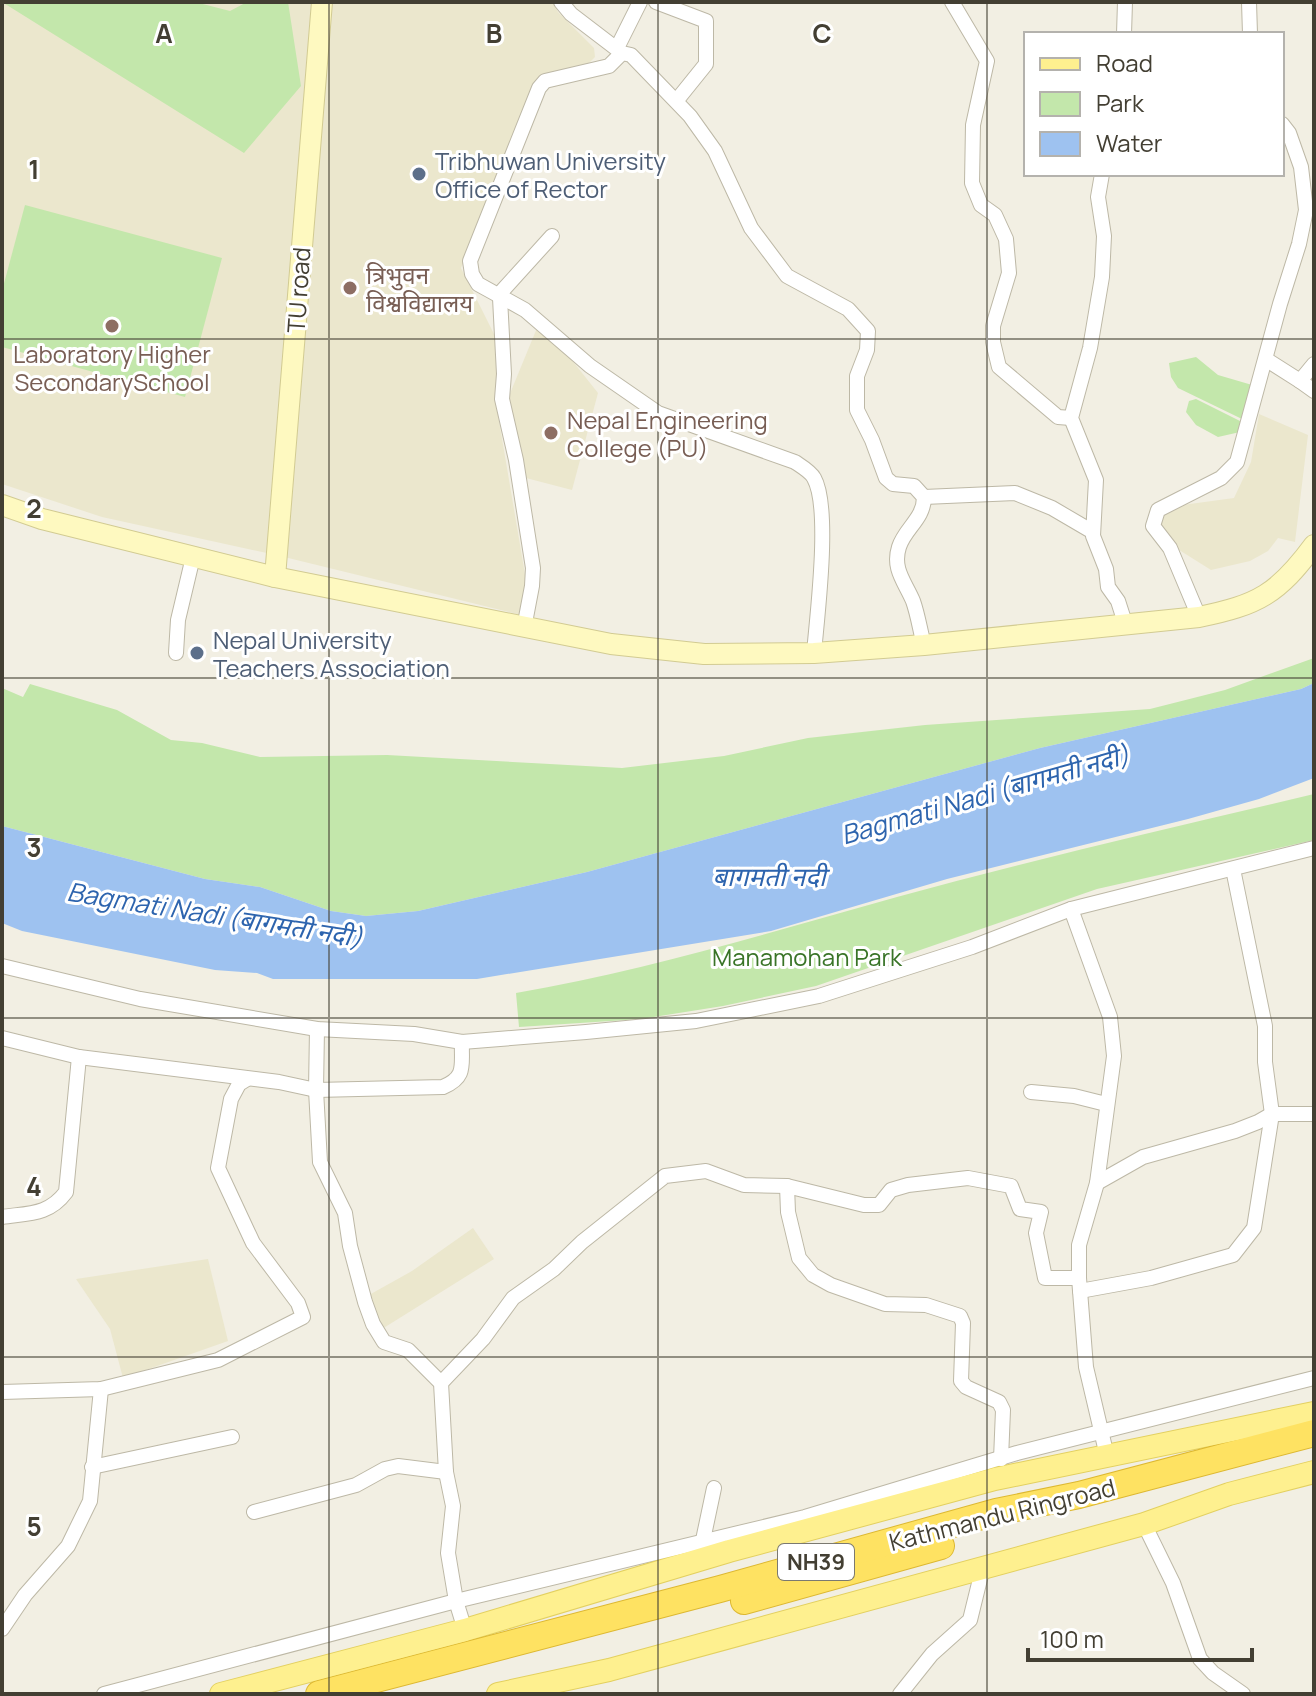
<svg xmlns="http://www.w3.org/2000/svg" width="1316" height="1696" font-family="Manrope,'Noto Sans Devanagari',sans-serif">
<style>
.education{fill:#ebe7cd}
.green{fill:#c3e7ab}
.water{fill:#9ec2f0}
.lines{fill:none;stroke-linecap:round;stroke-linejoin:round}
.street-casing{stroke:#bdb8a6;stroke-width:16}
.secondary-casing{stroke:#d2cb92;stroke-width:22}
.primary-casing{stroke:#e3d060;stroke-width:24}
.highway-casing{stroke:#ddb832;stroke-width:28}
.street{stroke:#fff;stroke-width:14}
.secondary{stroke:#fef9c0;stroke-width:20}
.primary{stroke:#fef08f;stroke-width:22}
.highway{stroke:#fee262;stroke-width:26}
.grid{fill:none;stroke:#433f33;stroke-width:2;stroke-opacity:0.55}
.service-dot{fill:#5c6f8a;stroke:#fff;stroke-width:3}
.education-dot{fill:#8d6e63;stroke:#fff;stroke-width:3}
.labels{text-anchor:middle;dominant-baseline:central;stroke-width:6;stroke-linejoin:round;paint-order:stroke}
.shield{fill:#fff;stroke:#7b7970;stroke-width:2}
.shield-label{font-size:22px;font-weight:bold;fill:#433f33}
.service-label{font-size:24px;fill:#4e5e75;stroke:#fff;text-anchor:start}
.education-label{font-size:24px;fill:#785e54;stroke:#fff;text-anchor:start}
.street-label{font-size:24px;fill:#433f33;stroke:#fff}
.park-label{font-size:24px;fill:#397427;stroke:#fff}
.water-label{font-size:26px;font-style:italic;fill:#2d64ae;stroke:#fff}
.grid-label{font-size:26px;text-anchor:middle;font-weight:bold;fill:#433f33;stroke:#fff;stroke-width:6;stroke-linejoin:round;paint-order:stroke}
</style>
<rect width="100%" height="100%" fill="#f2efe3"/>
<g class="education">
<path d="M2,2H553L558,12L594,48L595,57L588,64L545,76L461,268L497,340L498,415L527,586L521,615L276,555L102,517L2,484Z"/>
<path d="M537,328L559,344L598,393L572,490L526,478L509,396Z"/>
<path d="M1259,414L1308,435L1295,542L1278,538L1268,551L1250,561L1211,570L1176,548L1156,525L1160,512L1175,506L1234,498L1251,462Z"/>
<path d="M473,1228L494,1259L382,1329L369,1295L412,1271Z"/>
<path d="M208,1259L228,1341L123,1378L110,1329L76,1279Z"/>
</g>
<g class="green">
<path d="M2,2H195L230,11L247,2H288L301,86L244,153Z"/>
<path d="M25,205L222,258L185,397L2,347V291Z"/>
<path d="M1196,357L1218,375L1259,387L1242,419L1178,388L1171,377L1169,363Z"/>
<path d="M1196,399L1240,421L1254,424L1253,433L1245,435L1240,432L1218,437L1196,425L1186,412L1189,401Z"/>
<path d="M1314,658V683L1301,689L1040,748L587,872L418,911L366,916L331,911L260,887L205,879L2,826V688L23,697L30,684L117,710L171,740L202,743L260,757L387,755L622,768L724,756L808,738L925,725L1150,709L1225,690Z"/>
<path d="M1314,794V840L1097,889L816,986L723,1006L641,1019L519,1027L516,993C645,971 771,932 897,897C1035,859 1175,827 1314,794Z"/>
</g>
<path class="water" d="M1314,683V778L1259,799L1188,819L947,879L771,931L477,979H273L257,973L215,970L22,931L2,923V826L205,879L260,887L331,911L366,916L418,911L587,872L1040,748L1301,689Z"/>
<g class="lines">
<g class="street-casing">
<g id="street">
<path d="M561,2L571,14L622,53"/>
<path d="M656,2L706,21V64L677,100"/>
<path d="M952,2L987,61L973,125L972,183L981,205L995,215L1006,239L1009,273L993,326V342L999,367L1058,417L1071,418"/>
<path d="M1249,2L1250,34"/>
<path d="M1124,34L1125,2"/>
<path d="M617,48L640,2"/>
<path d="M1102,174L1098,197L1104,236L1102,277L1090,348L1071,418L1096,480L1093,536L1106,569L1108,587L1118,601L1126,626"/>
<path d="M1267,360L1300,381"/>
<path d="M1314,364L1300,381L1314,391"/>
<path d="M924,497L1015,493L1052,508L1093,532"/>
<path d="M1199,617L1170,548L1153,526L1158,510L1221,478L1237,462L1280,304L1299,244L1306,210L1301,167L1289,133L1282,124"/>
<path d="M524,628L532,586L533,568L516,460L502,399L504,374L500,298L503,290L552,236"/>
<path d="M176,653L178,620L193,557"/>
<path d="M814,653C817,616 831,508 814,478C811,472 801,466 795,462L658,413L590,366L525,310L478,284L472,274L470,261L539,88L545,81L609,66L622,53L631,55L690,116L715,151L751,228L787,276L848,309L868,331L867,350L857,376V410L872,440L886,478L893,484L914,486L924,497C924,519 905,528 899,547C892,569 905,582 913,601C918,615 920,630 924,645"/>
<path d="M1071,909L1110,1017L1114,1056L1097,1183L1079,1245V1278L1086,1367L1107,1456"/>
<path d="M2,966L140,999L317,1029L414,1034L462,1042L586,1032L696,1021L819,996L972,947L1071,909L1314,848"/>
<path d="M317,1029L316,1090L320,1162L345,1213L350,1246L365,1302L373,1324L384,1342L408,1350L441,1383L446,1472L453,1506L448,1553L456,1601L465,1630"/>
<path d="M2,1038L79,1057L279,1082L316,1090L443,1087C467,1077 461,1065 462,1042"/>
<path d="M1031,1092L1074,1096L1106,1104"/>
<path d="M1097,1183L1143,1157L1235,1131L1258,1122L1272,1114H1314"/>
<path d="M787,1186L788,1212L799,1258L813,1275L831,1285L885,1304L926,1305L960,1316L963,1323L961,1381L966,1387L999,1402L1003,1410L1001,1459"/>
<path d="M2,1217C29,1213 49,1215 66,1192L79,1057"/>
<path d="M1080,1291L1151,1278L1233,1255L1254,1228L1272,1114L1265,1062V1026L1233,869"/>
<path d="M441,1383L483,1339L513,1298L554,1269L582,1242L665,1176L706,1171L744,1185L787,1186L864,1205H879L891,1190L908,1185L968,1178L1011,1186L1020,1209L1041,1212L1036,1233L1045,1278H1079"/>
<path d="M2,1392L101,1389L218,1360L303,1317L298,1303L253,1243L218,1168L231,1099L239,1084L247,1079"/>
<path d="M92,1467L232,1437"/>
<path d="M254,1512L356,1485L385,1469L398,1466L446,1472"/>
<path d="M1144,1524L1173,1583L1200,1659L1213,1673L1243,1694"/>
<path d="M703,1540L714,1488"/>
<path d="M2,1629L25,1595L68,1546L90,1501L101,1389"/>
<path d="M104,1694L456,1601L805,1517L1017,1453L1314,1378"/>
<path d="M900,1694L932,1654L970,1620L983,1567"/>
</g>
</g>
<g class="secondary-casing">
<g id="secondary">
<path d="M2,505L42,519L275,577L611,644L704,654L814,653L924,645L1199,617C1258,605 1278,594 1314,545"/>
<path d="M275,577L322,2"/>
</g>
</g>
<g class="primary-casing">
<g id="primary">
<path d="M221,1694L465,1630L729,1551L995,1479L1314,1413"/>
<path d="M498,1694L609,1670L1144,1524L1229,1494L1314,1472"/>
</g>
</g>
<g class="highway-casing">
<g id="highway">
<path d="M744,1601L941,1546"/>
<path d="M319,1694L720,1589L996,1512L1079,1495L1314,1433"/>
</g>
</g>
<use href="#street" class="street"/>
<use href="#secondary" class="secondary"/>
<use href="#primary" class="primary"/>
<use href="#highway" class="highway"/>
</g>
<path class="grid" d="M329,2V1694M658,2V1694M987,2V1694M2,339H1314M2,678H1314M2,1018H1314M2,1357H1314"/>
<g class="service-dot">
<circle cx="419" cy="174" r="8"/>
<circle cx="197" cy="653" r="8"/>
</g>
<g class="education-dot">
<circle cx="350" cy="288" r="8"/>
<circle cx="112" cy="326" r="8"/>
<circle cx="551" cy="433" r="8"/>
</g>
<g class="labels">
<rect class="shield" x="778" y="1544" width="76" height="36" rx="6"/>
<g class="shield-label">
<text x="816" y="1562">NH39</text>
</g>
<g class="service-label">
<text x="435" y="160">Tribhuwan University<tspan x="435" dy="28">Office of Rector</tspan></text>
<text x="213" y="639">Nepal University<tspan x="213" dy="28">Teachers Association</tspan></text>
</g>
<g class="education-label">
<text x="366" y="274">त्रिभुवन<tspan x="366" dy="28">विश्वविद्यालय</tspan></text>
<text x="112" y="353" text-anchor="middle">Laboratory Higher<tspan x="112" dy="28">SecondarySchool</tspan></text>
<text x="567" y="419">Nepal Engineering<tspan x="567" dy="28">College (PU)</tspan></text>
</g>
<g class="street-label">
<text transform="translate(298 290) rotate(-86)">TU road</text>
<text transform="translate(1002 1514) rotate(-14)">Kathmandu Ringroad</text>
</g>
<g class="park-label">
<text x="807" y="956">Manamohan Park</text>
</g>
<g class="water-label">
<text transform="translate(985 794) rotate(-16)">Bagmati Nadi (बागमती नदी)</text>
<text x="769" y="876">बागमती नदी</text>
<text transform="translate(215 914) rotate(9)">Bagmati Nadi (बागमती नदी)</text>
</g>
</g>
<g class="grid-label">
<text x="164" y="43">A</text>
<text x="494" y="43">B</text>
<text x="822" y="43">C</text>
<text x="34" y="179">1</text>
<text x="34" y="518">2</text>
<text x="34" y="857">3</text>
<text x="34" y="1196">4</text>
<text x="34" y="1536">5</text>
</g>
<rect width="1316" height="1696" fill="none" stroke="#433f33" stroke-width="8"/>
<rect x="1024" y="32" width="260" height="144" fill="#ffffff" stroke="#b4b2ad" stroke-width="2"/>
<rect x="1040" y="58" width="40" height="12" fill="#fef08f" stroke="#b4b2ad" stroke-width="2"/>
<text x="1096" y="72" font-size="24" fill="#433f33">Road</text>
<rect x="1040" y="92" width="40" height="24" fill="#c3e7ab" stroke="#b4b2ad" stroke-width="2"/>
<text x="1096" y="112" font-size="24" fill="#433f33">Park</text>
<rect x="1040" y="132" width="40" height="24" fill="#9ec2f0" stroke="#b4b2ad" stroke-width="2"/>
<text x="1096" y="152" font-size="24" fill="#433f33">Water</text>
<path d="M1028 1648v12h224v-12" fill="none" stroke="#433f33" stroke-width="4"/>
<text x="1040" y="1648" font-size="24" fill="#433f33" stroke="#ffffff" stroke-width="6" paint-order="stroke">100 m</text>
</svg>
